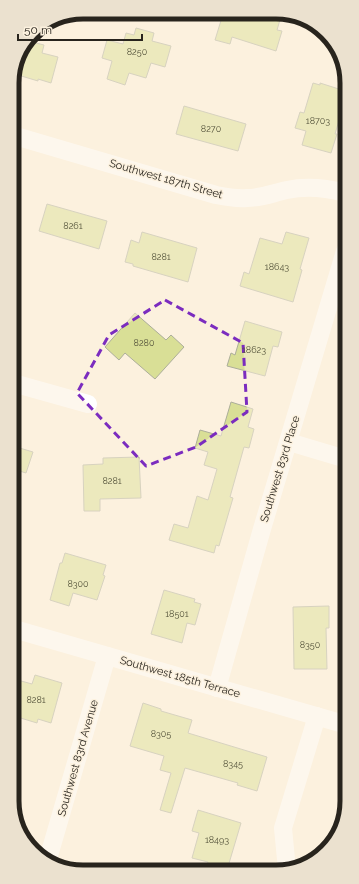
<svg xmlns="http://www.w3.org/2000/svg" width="359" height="884" font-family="Raleway,sans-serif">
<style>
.building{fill:#d9df96;stroke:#acae9a}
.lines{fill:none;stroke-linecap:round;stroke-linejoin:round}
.street{stroke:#fff;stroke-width:18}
.marked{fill:none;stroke:#7b2cbf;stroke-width:3;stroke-dasharray:8 5;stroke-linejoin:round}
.labels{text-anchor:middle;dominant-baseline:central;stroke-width:3;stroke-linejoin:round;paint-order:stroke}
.number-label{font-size:9px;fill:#54533b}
.street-label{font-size:11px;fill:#28241d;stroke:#fcf1de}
.rim{fill:none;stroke:#28241d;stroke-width:5}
</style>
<rect width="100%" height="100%" fill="#fcf1de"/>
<g class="building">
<path d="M236,13H282L277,30L282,31L276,51L232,37L230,44L215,40L223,14L235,18Z"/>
<path d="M136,28L154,33L152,41L171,46L165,67L151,63L146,78L129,73L125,85L107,79L112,61L102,58L107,40L123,44L126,33L134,35Z"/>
<path d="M28,41L44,45L42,53L58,57L51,83L38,79V81L18,75L21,67L16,65L19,52Z"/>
<path d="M313,83L320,85V83L345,91V100L335,134H337L331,153L302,145L306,131L295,128L300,112L304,113Z"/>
<path d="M184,106L246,124L238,151L176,134Z"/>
<path d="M47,204L107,221L99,249L39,231Z"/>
<path d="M142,232L197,248L188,282L133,266V264L125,262L131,240L139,243Z"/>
<path d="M286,232L309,238L300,269L302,270L293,302L240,286L244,272L249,274L260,238L282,244Z"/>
<path d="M135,313L166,340L171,335L184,347L155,379L125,353L119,360L105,347Z"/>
<path d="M245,321L282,332L278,347L273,346L265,376L227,366L231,353L235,355Z"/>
<path d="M231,402L253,409L248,427L254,429L249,448L244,447L230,497L233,498L219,546L216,545L214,553L169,540L174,524L188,528L197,496L208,500L217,469L204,465L208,452L195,448L200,430L221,436Z"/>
<path d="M13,446L33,452L26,473L13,469Z"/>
<path d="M139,457L141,498L100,499V511H84L83,465L103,464V458Z"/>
<path d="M65,553L106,565L103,575L105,576L97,600L73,593L69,606L50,600L60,563H62Z"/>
<path d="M164,590L195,599L194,602L201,604L195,625L187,623L182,643L151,634Z"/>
<path d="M329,606V628H326L327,669H294L293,607Z"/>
<path d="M35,675L62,683L51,723L38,719L37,723L14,716V679L32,684Z"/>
<path d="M143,703L161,709V711L192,720L188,733L267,757L257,791L237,785L238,783L185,768L171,813L160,810L171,773L160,770L164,756L130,746Z"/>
<path d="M198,810L241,823L227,870H206L208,862L192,858L199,833L192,831Z"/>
</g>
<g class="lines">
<g class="street">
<path d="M12,135L216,195C226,197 237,199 247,198C261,198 273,193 287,190C306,186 326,188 345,193"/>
<path d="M13,383L88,404"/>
<path d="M289,442L346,459"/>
<path d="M14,629L347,725"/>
<path d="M217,688L262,529L345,251"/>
<path d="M48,859L107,656"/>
<path d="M287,870L283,828L317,716"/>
</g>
</g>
<path d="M0 0H359V884H0ZM165,300L243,343L247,412L196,447L146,466L77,393L109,335Z" fill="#fcf1de" fill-opacity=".55" fill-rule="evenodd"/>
<path class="marked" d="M165,300L243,343L247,412L196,447L146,466L77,393L109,335Z"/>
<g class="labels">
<g class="number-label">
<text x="137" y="52">8250</text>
<text x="318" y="121">18703</text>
<text x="211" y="129">8270</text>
<text x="73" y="226">8261</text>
<text x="161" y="257">8281</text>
<text x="277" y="267">18643</text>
<text x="144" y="343">8280</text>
<text x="254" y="350">18623</text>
<text x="112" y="481">8281</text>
<text x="78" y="584">8300</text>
<text x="177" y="614">18501</text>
<text x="310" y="645">8350</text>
<text x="36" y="700">8281</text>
<text x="161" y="734">8305</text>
<text x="233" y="764">8345</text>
<text x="217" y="840">18493</text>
</g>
<g class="street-label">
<text transform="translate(166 179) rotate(16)">Southwest 187th Street</text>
<text transform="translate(280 469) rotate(-73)">Southwest 83rd Place</text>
<text transform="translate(180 677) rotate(16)">Southwest 185th Terrace</text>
<text transform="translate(78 758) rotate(-74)">Southwest 83rd Avenue</text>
</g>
</g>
<path d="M0 0H359V884H0ZM83 19H276A64 64 0 0 1 340 83V801A64 64 0 0 1 276 865H83A64 64 0 0 1 19 801V83A64 64 0 0 1 83 19Z" fill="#ebe1cf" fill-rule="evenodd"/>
<path class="rim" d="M83 19H276A64 64 0 0 1 340 83V801A64 64 0 0 1 276 865H83A64 64 0 0 1 19 801V83A64 64 0 0 1 83 19Z"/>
<path d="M18 34v6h124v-6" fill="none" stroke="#28241d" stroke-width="2"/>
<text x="24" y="34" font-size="12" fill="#28241d" stroke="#fcf1de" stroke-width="3" paint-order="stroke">50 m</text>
</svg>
